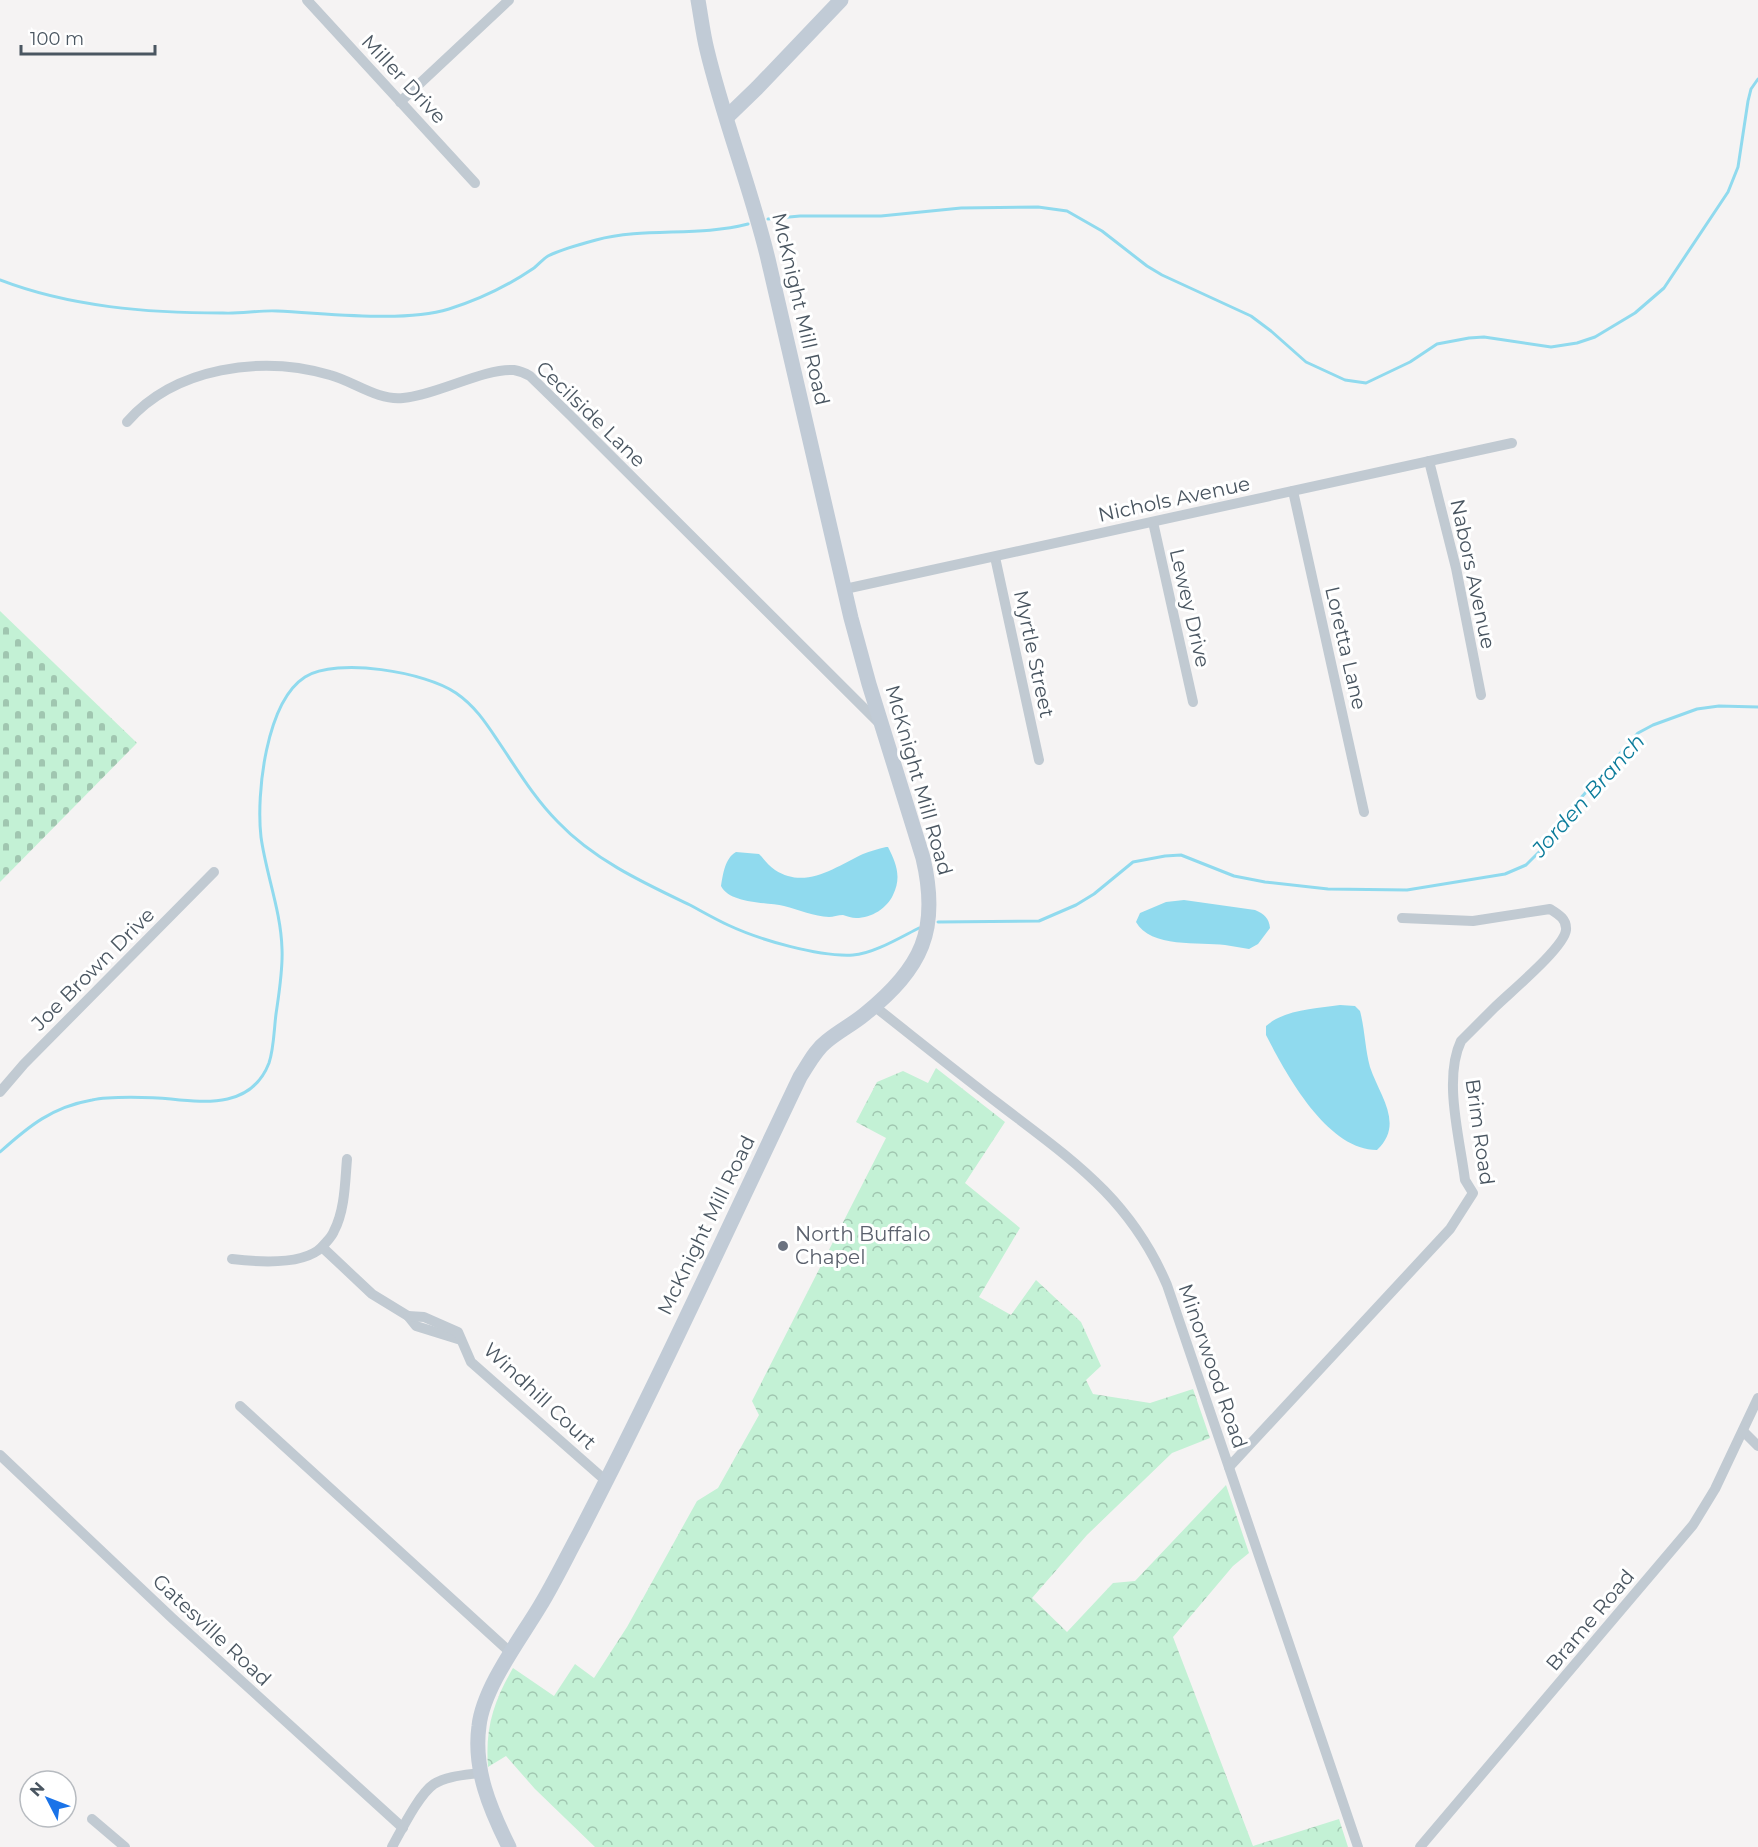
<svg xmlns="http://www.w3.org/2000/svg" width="1758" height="1847" font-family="Montserrat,sans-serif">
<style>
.forest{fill:url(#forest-crowns)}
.cemetery{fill:url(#cemetery-stones)}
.water{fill:#90daee}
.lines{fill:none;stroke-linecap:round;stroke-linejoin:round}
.stream{stroke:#90daee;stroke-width:3}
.street{stroke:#c1cad2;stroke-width:10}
.secondary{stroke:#c1cbd6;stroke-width:15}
.worship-dot{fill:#6b7280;stroke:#fff;stroke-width:2}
.labels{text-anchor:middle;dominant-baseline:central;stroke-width:6;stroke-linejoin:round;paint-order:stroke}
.street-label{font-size:20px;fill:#4a5661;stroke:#fff}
.worship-label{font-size:20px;fill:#5b616d;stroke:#fff;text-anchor:start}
.water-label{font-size:21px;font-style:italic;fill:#0c7c9b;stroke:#fff}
</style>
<defs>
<pattern id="forest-crowns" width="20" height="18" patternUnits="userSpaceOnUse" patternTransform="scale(1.5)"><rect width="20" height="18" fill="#c3f1d5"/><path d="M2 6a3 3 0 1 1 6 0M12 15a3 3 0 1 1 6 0" fill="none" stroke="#a0c6b0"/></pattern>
<pattern id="cemetery-stones" width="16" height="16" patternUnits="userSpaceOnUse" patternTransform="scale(1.5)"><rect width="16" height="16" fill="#c3f1d5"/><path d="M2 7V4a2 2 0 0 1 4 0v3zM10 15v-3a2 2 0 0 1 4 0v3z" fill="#a0c6b0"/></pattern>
</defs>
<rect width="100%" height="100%" fill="#f5f3f3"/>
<path class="forest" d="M936,1068L1005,1122L965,1183L1020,1228L979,1297L1011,1315L1036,1280L1081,1322L1101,1366L1086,1380L1093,1394L1150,1403L1193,1389L1210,1438L1172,1453L1087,1535L1032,1598L1067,1632L1113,1583L1135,1581L1226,1485L1249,1553L1233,1566L1173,1637L1253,1846L1339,1819L1348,1847H595L535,1789L506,1756L488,1767C485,1727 494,1701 513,1668L554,1696L575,1664L594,1678L627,1627L697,1501L718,1488L759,1415L752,1401L886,1138L856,1122L877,1082L903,1071L928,1083Z"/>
<path class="cemetery" d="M0,611L137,743L0,882Z"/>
<g class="water">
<path d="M886,847H888C896,863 902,877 893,895C887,908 872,918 856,918C852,918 847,916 843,915C838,915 833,917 829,917C814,916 799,910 784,906C767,902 730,904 721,886C723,874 725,858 736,852L759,854C764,859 769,866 775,870C806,890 835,867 863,854C870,851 878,849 886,847Z"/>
<path d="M1184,900L1255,910C1264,914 1269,918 1270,928L1258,944L1249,949C1241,948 1233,946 1225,945C1200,942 1150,948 1136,922L1140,913L1166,902Z"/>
<path d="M1340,1005L1355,1006L1360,1011C1365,1030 1365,1049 1370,1067C1379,1095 1405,1124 1377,1150C1327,1150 1286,1074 1266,1035V1026C1285,1009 1316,1009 1340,1005Z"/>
</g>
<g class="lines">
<g class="stream">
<path d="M768,219L800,216H881L961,208L1038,207L1067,211L1102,231L1147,266L1162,275L1251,316L1271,331L1306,362L1345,380L1366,383L1410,362L1437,344L1469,338L1484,337L1551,347L1577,343L1595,337L1635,313L1664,288L1728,192L1738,167L1748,101L1751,89L1758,79"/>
<path d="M0,280C70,307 148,313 223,313C241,314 259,310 277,311C327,313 402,323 449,309C478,300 509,285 534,268C539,264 543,259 548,256C562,249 581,244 596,240C645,227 698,237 748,224"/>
<path d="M938,922L1039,921L1076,905L1094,894L1133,862L1165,856L1181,855L1234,876L1265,882L1328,889L1407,890L1505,874L1526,865L1544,847L1572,808L1638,733L1653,725L1697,709L1719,706L1758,707"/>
<path d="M0,1152C29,1126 52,1107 92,1100C109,1096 152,1097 171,1099C208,1103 252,1107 269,1063C274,1048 274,1029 276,1014C279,993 283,970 282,949C281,911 266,874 261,837C256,794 266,702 305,677C337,657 426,672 456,693C475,706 486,723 498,741C517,769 534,798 558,822C594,860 644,883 690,905C703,912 715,919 728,925C760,940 819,957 853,955C873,954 901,937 919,928"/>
</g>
<g class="street">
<path d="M307,0L475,183"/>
<path d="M400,102L509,0"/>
<path d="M127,422C175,367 262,355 330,375C353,381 378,401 403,398C437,395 484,368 514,370C520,371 525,373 530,376L570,415L880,724"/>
<path d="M1429,461L1456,568L1481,695"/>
<path d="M1293,491L1364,812"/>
<path d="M1153,522L1193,702"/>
<path d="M995,557L1039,760"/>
<path d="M845,589L1512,443"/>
<path d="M874,1006C916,1039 957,1072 999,1104C1072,1160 1130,1198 1167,1285L1358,1847"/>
<path d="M0,1092L24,1064L214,872"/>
<path d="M322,1247C326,1242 332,1237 334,1231C345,1210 345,1182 347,1159"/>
<path d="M232,1259C257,1262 303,1266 322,1247L372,1294L408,1316L416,1326L461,1340"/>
<path d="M408,1316L424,1317L458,1332L471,1362L605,1480"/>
<path d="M240,1406L511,1653"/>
<path d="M1743,1431L1758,1446"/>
<path d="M0,1455L172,1618L403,1828"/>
<path d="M1229,1467L1450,1229L1473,1193L1465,1180C1460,1139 1443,1079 1461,1041C1472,1030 1483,1019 1494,1008C1509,993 1564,948 1566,930C1567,919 1558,914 1550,909L1473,921L1402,918"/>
<path d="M92,1819L125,1847"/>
<path d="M392,1847C401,1831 419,1794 434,1784C446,1776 465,1775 480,1773"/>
<path d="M1420,1847L1693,1525L1715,1489L1758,1398"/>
</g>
<g class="secondary">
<path d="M727,117L757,88L841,0"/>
<path d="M509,1847C490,1809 473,1769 479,1726C483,1688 521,1638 540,1606C554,1583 566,1558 579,1534C657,1384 727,1230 800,1077C808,1065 815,1050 827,1041C839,1031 853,1024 865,1014C922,968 940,930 923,858L869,684L851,618L768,259C751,188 724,121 707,50C703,34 701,17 698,0"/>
</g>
</g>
<circle class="worship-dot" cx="783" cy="1246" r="6"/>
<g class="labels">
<g class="street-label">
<text transform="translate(404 79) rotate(47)">Miller Drive</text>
<text transform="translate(801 309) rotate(77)">McKnight Mill Road</text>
<text transform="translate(591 414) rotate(44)">Cecilside Lane</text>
<text transform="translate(1174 499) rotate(-12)">Nichols Avenue</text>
<text transform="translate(1473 574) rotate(78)">Nabors Avenue</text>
<text transform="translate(1190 608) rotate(77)">Lewey Drive</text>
<text transform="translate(1346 648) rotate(77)">Loretta Lane</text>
<text transform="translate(1034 654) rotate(78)">Myrtle Street</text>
<text transform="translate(919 780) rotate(74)">McKnight Mill Road</text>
<text transform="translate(93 969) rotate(-45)">Joe Brown Drive</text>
<text transform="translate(1480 1132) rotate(82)">Brim Road</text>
<text transform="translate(706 1225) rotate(-64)">McKnight Mill Road</text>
<text transform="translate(1213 1366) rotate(71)">Minorwood Road</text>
<text transform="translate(540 1396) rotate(43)">Windhill Court</text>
<text transform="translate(1590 1620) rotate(-50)">Brame Road</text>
<text transform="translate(212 1630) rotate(43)">Gatesville Road</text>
</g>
<g class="worship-label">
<text x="795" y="1234">North Buffalo<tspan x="795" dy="23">Chapel</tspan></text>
</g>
<g class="water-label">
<text transform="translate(1588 795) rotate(-48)">Jorden Branch</text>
</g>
</g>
<g transform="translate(48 1799) rotate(312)"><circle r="28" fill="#ffffff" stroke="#b7bbc0" stroke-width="1.5"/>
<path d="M0-4.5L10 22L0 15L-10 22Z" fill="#1a73e8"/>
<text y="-9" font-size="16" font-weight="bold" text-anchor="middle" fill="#4a5661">N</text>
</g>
<path d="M21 45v9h134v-9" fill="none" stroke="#4a5661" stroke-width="3"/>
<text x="30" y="45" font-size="18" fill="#4a5661" stroke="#ffffff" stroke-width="4.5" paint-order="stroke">100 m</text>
</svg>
